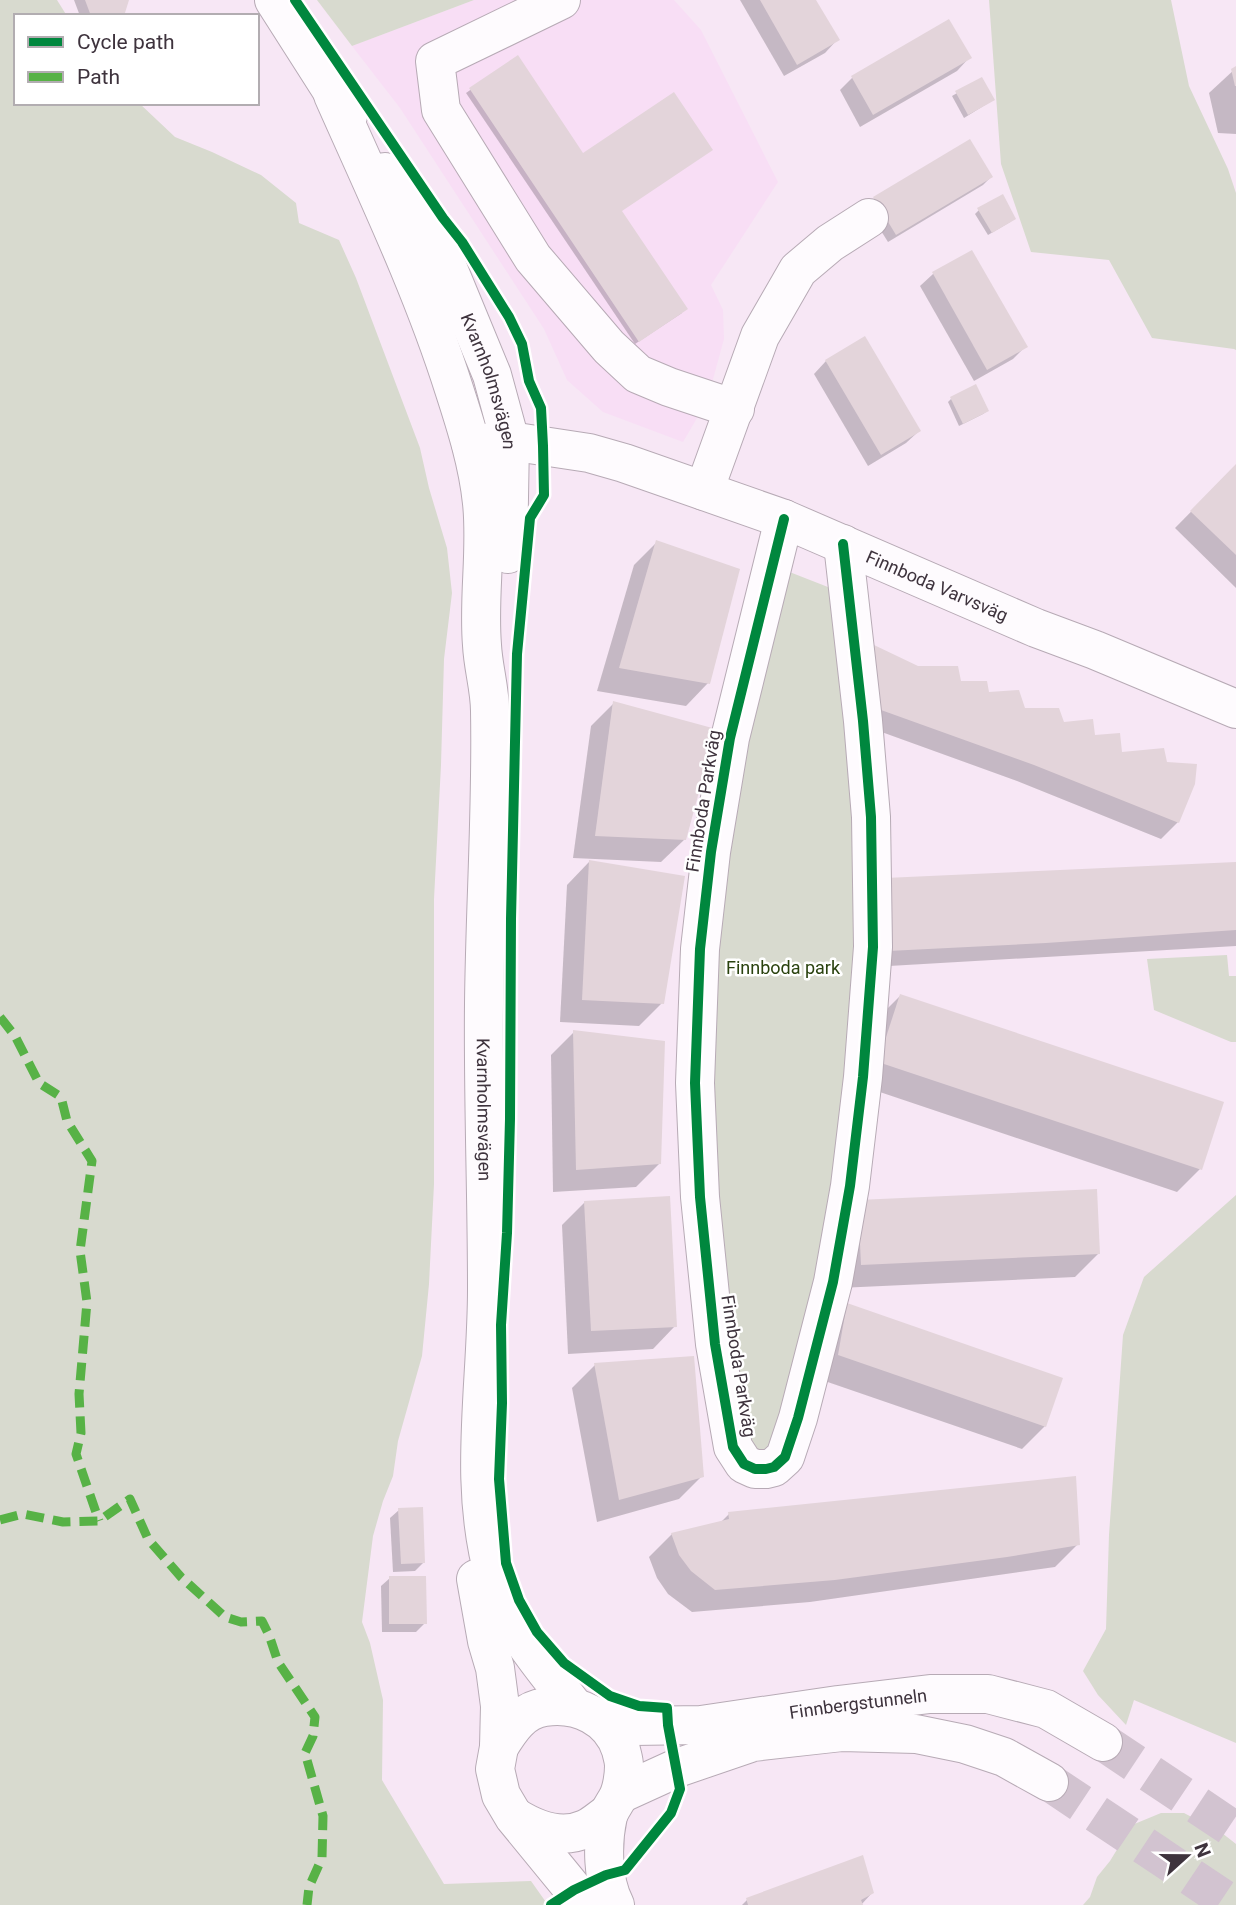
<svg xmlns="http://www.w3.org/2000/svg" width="1236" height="1905" font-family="Roboto,sans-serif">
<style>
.built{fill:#f8def5}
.green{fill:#d8dacf}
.shadow{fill:#0003}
.building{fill:#e3d4da}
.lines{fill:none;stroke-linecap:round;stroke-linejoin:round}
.minor-tunnel{stroke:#d2c3d0;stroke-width:38;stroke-dasharray:38 19;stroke-linecap:butt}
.minor-casing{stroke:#b7aab5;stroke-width:40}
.minor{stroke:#fefbfe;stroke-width:38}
.quiet{stroke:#57b246;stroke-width:9;stroke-dasharray:18 9;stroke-linecap:butt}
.cycleway-casing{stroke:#fff;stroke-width:15}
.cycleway{stroke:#00873e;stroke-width:10}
.labels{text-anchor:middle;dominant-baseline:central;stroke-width:5;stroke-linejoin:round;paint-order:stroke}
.street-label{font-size:18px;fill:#3e333d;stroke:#fff}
.park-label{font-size:18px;fill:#29420e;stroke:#fff}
</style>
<rect width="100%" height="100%" fill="#f7e7f5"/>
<path class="built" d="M474,0H674L701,30L778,182L711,285L723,310L724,339L707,401L683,442L603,412L567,380L544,329L400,108L352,46Z"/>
<g class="green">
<path d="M0,0H57L67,16H16V103H139L175,137L212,152L261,175L296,203L299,223L339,240L356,278L420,448L429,488L447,548L452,593L444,659L441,765L434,899V1184L429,1284L422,1356L398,1441L393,1476L383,1501L373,1536L362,1622L370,1643L383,1700L382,1780L444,1884L531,1881L548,1905H0Z"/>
<path d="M317,0H474L352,46Z"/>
<path d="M989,0H1171L1189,86L1228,169L1236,193V350L1234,349L1152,338L1109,260L1031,252L1001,164Z"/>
<path d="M787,571L833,589L855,818L856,962L848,1092L808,1328L767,1449L744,1450L708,1172L724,827Z"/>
<path d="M1227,955L1229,976H1236V1042H1231L1154,1010L1147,959Z"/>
<path d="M1236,1195V1743L1134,1700L1126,1725L1098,1695L1083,1671L1106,1629L1109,1535L1123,1335L1144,1277Z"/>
<path d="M1161,1813H1184L1222,1833L1236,1844V1905H1083L1090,1897L1097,1877L1110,1861L1132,1825Z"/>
</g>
<g class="shadow">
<path d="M74,0H127L122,16H80Z"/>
<path d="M740,0H814L837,40L825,53L784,76Z"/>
<path d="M517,57L620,212L682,313L635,344L466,93Z"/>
<path d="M969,58L957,71L860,127L840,90L852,78Z"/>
<path d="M1236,68V134L1218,133L1209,93Z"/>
<path d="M981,79L993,100L964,118L952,96Z"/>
<path d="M991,177L983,185L888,242L866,207L875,199Z"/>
<path d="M979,210L1010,222L988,235L975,214Z"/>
<path d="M972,252L1025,347L1013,359L974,381L920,286L933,274Z"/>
<path d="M826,361L919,431L906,443L868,466L814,374Z"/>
<path d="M951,399L987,411L983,414L959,426L948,402Z"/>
<path d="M1236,466V588L1175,528Z"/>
<path d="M657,542L708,683L686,706L597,691L634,565Z"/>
<path d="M874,647L917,668L960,683L1024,710L1094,737L1121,754L1178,822L1161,839L1017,781L865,726L858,663Z"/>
<path d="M614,703L685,839L661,862L573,858L591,726Z"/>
<path d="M589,862L662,1003L639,1026L560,1022L567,885Z"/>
<path d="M1236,864V946L872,967L869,896Z"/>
<path d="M900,996L1200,1169L1177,1192L856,1084L877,1019Z"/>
<path d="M574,1032L659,1164L636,1187L553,1192L551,1055Z"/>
<path d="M585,1202L675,1326L653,1349L568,1354L562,1225Z"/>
<path d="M836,1225L1098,1254L1075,1277L839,1288Z"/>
<path d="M847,1306L1045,1426L1022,1449L816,1378Z"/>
<path d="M595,1365L702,1476L679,1499L597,1522L572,1388Z"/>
<path d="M399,1510L424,1562L415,1571L393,1572L390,1518Z"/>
<path d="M729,1514L1078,1544L1055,1567L810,1602L692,1612L668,1594L657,1578L649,1557L672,1534L720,1523Z"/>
<path d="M390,1578L425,1623L416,1632H382L381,1586Z"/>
<path d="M872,1893L861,1905H742L747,1900Z"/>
</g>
<g class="building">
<path d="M85,0H129L124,16H91Z"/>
<path d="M760,0H816L840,40L797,65Z"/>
<path d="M949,19L972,58L873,115L851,76Z"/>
<path d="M518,55L583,153L674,92L713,150L622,211L688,309L639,342L469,88Z"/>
<path d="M1236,66V86H1235L1231,69Z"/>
<path d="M982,77L995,100L968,115L955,91Z"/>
<path d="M970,139L993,177L896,235L873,197Z"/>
<path d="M1003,194L1016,219L992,233L977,208Z"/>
<path d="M972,250L1028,347L987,370L932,272Z"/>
<path d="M865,336L921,431L881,455L825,360Z"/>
<path d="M976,384L989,411L963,424L950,397Z"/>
<path d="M1236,464V555L1190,511Z"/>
<path d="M656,540L740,569L710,684L619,668Z"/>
<path d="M874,645L918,666H958L961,681H987L989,692L1019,690L1025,708H1059L1064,722L1093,719L1095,735L1120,733L1122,752L1164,748L1167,762L1197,764L1195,784L1179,823L1034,765L881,710Z"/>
<path d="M613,701L716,729L686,840L595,836Z"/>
<path d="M589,860L685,876L664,1004L582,1000Z"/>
<path d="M1236,862V930L1046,943L888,951L885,878Z"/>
<path d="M900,994L1224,1102L1202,1170L878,1062Z"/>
<path d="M573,1030L665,1041L661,1164L576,1170Z"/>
<path d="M1097,1189L1100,1254L861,1265L858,1200Z"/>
<path d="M670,1196L677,1327L591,1331L584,1201Z"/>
<path d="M847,1303L1063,1378L1046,1427L838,1355Z"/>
<path d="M694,1356L704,1477L619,1500L594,1363Z"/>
<path d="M1076,1476L1080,1545L1007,1557L835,1580L715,1590L691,1571L679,1555L671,1533L729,1519L728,1512Z"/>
<path d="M423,1507L425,1563L401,1564L398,1508Z"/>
<path d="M389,1576H426L427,1624H389Z"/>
<path d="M863,1855L874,1893L861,1900L863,1905H748L746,1898Z"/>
</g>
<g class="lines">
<g class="minor-tunnel">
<path d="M1103,1742L1236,1831"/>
<path d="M1049,1782L1233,1905"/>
</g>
<g class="minor-casing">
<g id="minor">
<path d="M274,0L348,116"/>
<path d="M561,0L435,61L441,110L533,258L609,347L638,374L669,387L735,409"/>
<path id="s1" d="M333,95C376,192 422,288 454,389C466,426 478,464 482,503C487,550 478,597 482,645C483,667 490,689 490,711C492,809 485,906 484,1004C483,1099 487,1194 487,1289C487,1387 467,1484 495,1580C509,1631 543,1666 574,1707"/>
<path id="s2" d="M385,172L421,222L447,266L492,375L510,441L508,554"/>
<path id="s3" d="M471,444L510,441L589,453L624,463L784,519L1036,628L1095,650L1236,709"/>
<path d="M704,491L760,336L798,270L830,243L869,218"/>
<path d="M784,519L730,738L711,852L700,949L695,1083L700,1197L715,1344L733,1447L744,1464L755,1469H766L774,1467L785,1457L798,1418L833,1282L850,1186L863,1077L873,947L871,817L863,721L843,544"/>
<path d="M476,1579L487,1641L495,1668L500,1706L499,1747L495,1769L501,1795L514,1817L586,1905"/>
<path id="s4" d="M603,1721L633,1726L701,1725L838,1705L930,1694H988L1046,1709L1103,1742"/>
<path d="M499,1747C510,1729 522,1710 545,1707C578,1702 611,1718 621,1750C622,1755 624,1760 624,1766C624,1775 622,1789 618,1797C615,1803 610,1809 608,1816C602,1843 602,1880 615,1905"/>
<path d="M620,1794L677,1768L753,1742L842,1732L916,1734L965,1744L1004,1757L1049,1782"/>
<path d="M515,1817C536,1830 561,1840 585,1829C593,1826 601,1818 609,1813"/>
</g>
</g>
<use href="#minor" class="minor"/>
<g class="quiet">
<path d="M0,1017L15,1036L39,1083L61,1097L67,1121L92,1161L80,1251L87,1302L79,1394L81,1433L76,1454L99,1521"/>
<path d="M0,1520L23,1514L63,1522L99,1521L130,1499L148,1539L181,1577L225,1617L241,1622L262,1621L269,1635L278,1662L315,1717L313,1736L305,1753L323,1816L322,1858L309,1887L307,1905"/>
</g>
<g class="cycleway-casing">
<g id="cycleway">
<path d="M295,0L443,218L462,242L509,317L522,344L529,381L541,408L543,446L544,495L530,518L517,654L511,919L510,1119L507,1233L501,1325L502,1403L499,1479L506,1563L519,1600L537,1632L564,1663L610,1696L639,1706L667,1708L668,1725L680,1789L671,1813L625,1870L606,1875L574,1890L551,1905"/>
<path d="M784,519L730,738L711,852L700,949L695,1083L700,1197L715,1344L733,1447L744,1464L755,1469H766L774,1467L785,1457L798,1418L833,1282L850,1186L863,1077L873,947L871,817L863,721L843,544"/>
</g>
</g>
<use href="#cycleway" class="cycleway"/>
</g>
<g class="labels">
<g class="street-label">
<text stroke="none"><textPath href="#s2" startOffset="236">Kvarnholmsvägen</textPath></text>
<text stroke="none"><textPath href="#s3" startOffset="492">Finnboda Varvsväg</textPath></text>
<text transform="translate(703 801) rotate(-81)">Finnboda Parkväg</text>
<text stroke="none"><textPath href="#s1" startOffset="1043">Kvarnholmsvägen</textPath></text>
<text transform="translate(739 1366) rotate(81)">Finnboda Parkväg</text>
<text stroke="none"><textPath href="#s4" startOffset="257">Finnbergstunneln</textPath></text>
</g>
<g class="park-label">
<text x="783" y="967">Finnboda park</text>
</g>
</g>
<rect x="14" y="14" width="245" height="91" fill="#ffffff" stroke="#b2adb1" stroke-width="2"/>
<rect x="28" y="37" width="35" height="10" fill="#00873e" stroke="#b2adb1" stroke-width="2"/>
<text x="77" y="49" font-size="21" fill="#3e333d">Cycle path</text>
<rect x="28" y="72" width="35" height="10" fill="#57b246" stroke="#b2adb1" stroke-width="2"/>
<text x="77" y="84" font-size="21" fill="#3e333d">Path</text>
<g transform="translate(1187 1856) rotate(69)" stroke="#ffffff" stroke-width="5" paint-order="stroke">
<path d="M0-5L12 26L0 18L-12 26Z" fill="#3e333d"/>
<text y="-10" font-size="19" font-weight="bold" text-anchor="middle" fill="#3e333d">N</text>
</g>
</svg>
